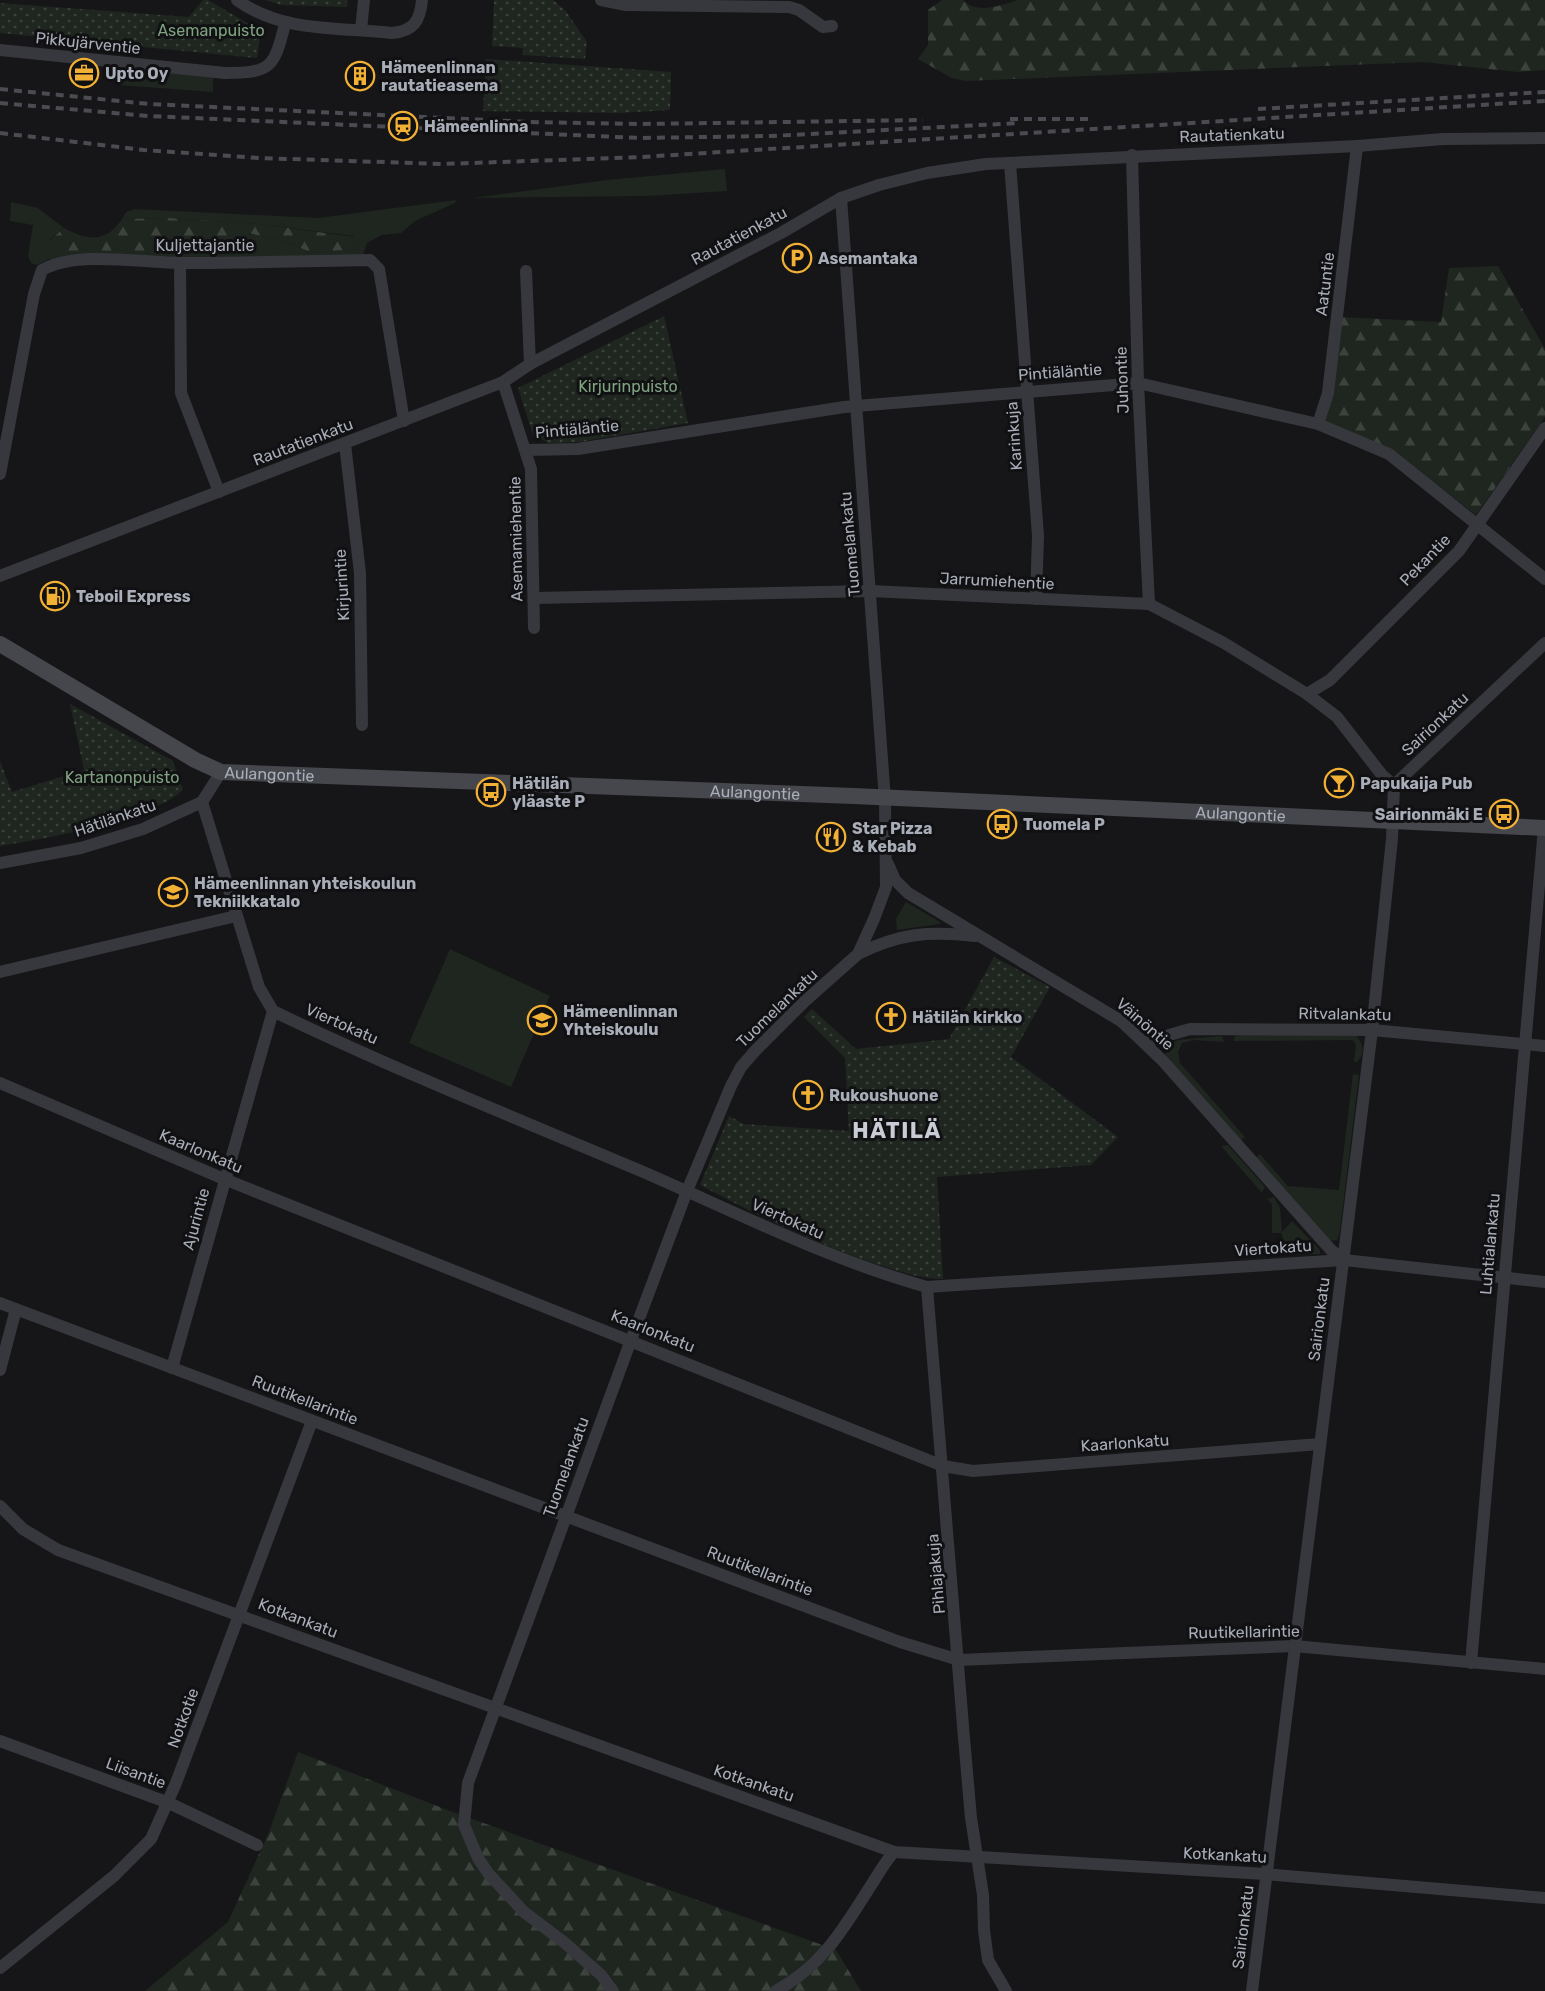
<svg xmlns="http://www.w3.org/2000/svg" width="1545" height="1991" font-family="Rubik,sans-serif">
<style>
.grass{fill:#1e261f}
.forest{fill:url(#forest-firs)}
.park{fill:url(#park-dots)}
.lines{fill:none;stroke-linecap:round;stroke-linejoin:round}
.minor{stroke:#37383d;stroke-width:12}
.secondary{stroke:#45474d;stroke-width:16}
.rail{stroke:#4a4c52;stroke-width:4;stroke-dasharray:8 6;stroke-linecap:butt}
.labels{text-anchor:middle;dominant-baseline:central;stroke-width:6;stroke-linejoin:round;paint-order:stroke}
.park-label{font-size:16px;fill:#7fa381;stroke:#111113}
.street-label{font-size:16px;fill:#a8adb8;stroke:#111113}
.poi-label{font-size:16px;font-weight:bold;fill:#a8adb8;stroke:#111113;text-anchor:start}
.district-label{font-size:22px;font-weight:bold;letter-spacing:1.5px;fill:#c9ccd4;stroke:#111113}
</style>
<defs>
<pattern id="forest-firs" width="22" height="20" patternUnits="userSpaceOnUse" patternTransform="scale(1.5)"><rect width="22" height="20" fill="#1e261f"/><path d="M5 1l3.5 6h-7zM16 11l3.5 6h-7z" fill="#3c433d"/></pattern>
<pattern id="park-dots" width="8" height="8" patternUnits="userSpaceOnUse" patternTransform="scale(1.5)"><rect width="8" height="8" fill="#1e261f"/><path d="M2 2h.1M6 6h.1" fill="none" stroke="#3c433d" stroke-width="1.8" stroke-linecap="round"/></pattern>
</defs>
<rect width="100%" height="100%" fill="#161618"/>
<g class="grass">
<path d="M113,66L213,77V92L119,85L108,75L109,68Z"/>
<path d="M725,169L727,191L647,196L472,198L607,180Z"/>
<path d="M456,200L455,203L415,221L401,233L382,235L367,243L363,255L234,259H49L37,265L31,263L28,256L33,225L10,221L11,202L38,208L64,228L49,240L243,244L247,233L287,242L312,253L358,249L353,236L259,224L169,218L122,219L126,212L135,209L318,218Z"/>
<path d="M906,902L940,922V924L897,930L896,919Z"/>
<path d="M450,949L550,996L511,1087L409,1043Z"/>
<path d="M1353,1033C1363,1041 1367,1053 1357,1062H1354L1356,1045L1353,1040L1233,1041L1235,1036L1239,1035Z"/>
<path d="M1222,1036L1224,1042L1194,1040L1182,1043L1178,1052L1180,1063L1245,1137L1240,1141L1165,1054L1172,1043L1178,1040Z"/>
<path d="M1353,1074L1359,1075L1340,1231L1338,1239L1334,1241L1329,1240L1256,1158L1260,1154L1288,1186L1339,1190Z"/>
<path d="M1228,1145L1265,1187L1262,1193L1221,1146Z"/>
<path d="M1274,1197L1280,1208L1282,1232L1292,1221L1320,1250V1254L1284,1255L1282,1233H1272V1204L1267,1199Z"/>
</g>
<g class="forest">
<path d="M942,0H963C977,15 1002,5 1018,0H1545V70L1518,72L1423,62L966,81L952,78L918,59L928,45V10Z"/>
<path d="M169,218L259,224L354,237L358,249L312,253L287,242L248,233L234,255H77L52,244L49,241L64,228C88,241 106,243 122,219Z"/>
<path d="M1498,266L1545,349V417L1476,515L1392,450L1324,421L1341,317L1441,322L1449,268Z"/>
<path d="M298,1752L450,1811L836,1950L861,1991H145L228,1922L269,1832Z"/>
</g>
<g class="park">
<path d="M203,0H208L261,31L257,58L0,33V3L189,17Z"/>
<path d="M265,0H348L347,7L281,5Z"/>
<path d="M494,0H553L565,10L587,42L585,59L522,55L523,48L492,46Z"/>
<path d="M486,59L671,72L670,110L619,113L483,111Z"/>
<path d="M664,316L688,423L580,442L549,443L533,435L518,388Z"/>
<path d="M70,704L173,761L183,790C149,821 47,838 0,846V761L12,792L84,770Z"/>
<path d="M994,957L1050,987L1011,1057L1118,1137L1091,1165L937,1177L943,1279C920,1279 899,1271 876,1264C815,1244 757,1215 700,1185L729,1116L744,1124L849,1131L845,1058L804,1017L812,1009L856,1049L949,1039Z"/>
</g>
<g class="lines">
<g class="minor">
<path d="M237,0C283,33 338,27 392,33C414,31 420,21 422,0"/>
<path d="M601,0L626,5L789,7L799,10L823,27L832,26"/>
<path d="M361,30L364,0"/>
<path d="M0,50L225,73C272,73 274,67 285,24"/>
<path d="M1132,155L1138,383L1149,604"/>
<path d="M1010,163L1038,536L1036,599"/>
<path d="M180,263L181,393L219,492"/>
<path d="M526,271L530,364"/>
<path d="M503,382L531,469L534,628"/>
<path d="M1318,424L1328,393L1357,146"/>
<path d="M345,444L360,573L362,725"/>
<path d="M526,450L578,449L844,407L1138,383L1318,424L1389,454L1545,579"/>
<path d="M0,474L34,294L42,270C77,250 142,263 182,263C245,263 307,261 370,260L379,269L404,421"/>
<path d="M0,576L503,382L530,364L781,233L841,198L879,185L927,173L986,164L1357,146L1443,139L1545,138"/>
<path d="M534,598L870,591L1149,604L1224,643L1307,694L1337,717L1382,775L1394,785"/>
<path d="M1307,694L1330,680L1459,551L1545,428"/>
<path d="M202,802L259,987L273,1011C393,1069 518,1119 641,1171C736,1212 827,1259 927,1287L1344,1260L1545,1282"/>
<path d="M0,863L81,848L143,829L202,802L221,772"/>
<path d="M888,864L895,880L908,893L1121,1021L1163,1061L1331,1250L1344,1260"/>
<path d="M858,954C900,933 929,931 975,936"/>
<path d="M0,972L236,916"/>
<path d="M1145,1042L1190,1029L1372,1030L1545,1046"/>
<path d="M0,1083L224,1179L943,1466L973,1471L1320,1444"/>
<path d="M927,1287L964,1738L971,1818L983,1895L984,1930L988,1960L1006,1991"/>
<path d="M0,1303L900,1642L959,1660L1294,1646L1545,1669"/>
<path d="M172,1368L273,1011"/>
<path d="M0,1370L16,1309"/>
<path d="M0,1506L23,1529L58,1550L894,1852L1265,1874L1545,1898"/>
<path d="M1471,1663L1544,828"/>
<path d="M0,1741L169,1803L257,1845"/>
<path d="M0,1968L114,1876L151,1839L176,1783L312,1421"/>
<path d="M613,1991L601,1975L565,1943L524,1912L488,1873L478,1858L464,1825L468,1783L631,1340L687,1191L731,1086L741,1067L755,1051L805,1001L858,954L874,919L886,887L885,800L841,198"/>
<path d="M776,1991C821,1966 841,1933 868,1890C877,1877 883,1864 894,1852"/>
<path d="M1252,1991L1372,1030L1392,839L1394,785L1545,643"/>
</g>
<path class="secondary" id="s1" d="M0,644L195,760L221,772L854,796L1545,828"/>
<g class="rail">
<path d="M0,89L149,104L530,122L642,124L923,120"/>
<path d="M0,103L148,116L640,138L771,136L1019,123"/>
<path d="M1258,109L1545,92"/>
<path d="M1010,119H1091"/>
<path d="M0,133L144,150L259,158L443,164L641,157L1545,101"/>
</g>
</g>
<defs>
<g id="office-ring" transform="scale(1.5)"><circle r="9.5" fill="#111113" stroke="#f2b134" stroke-width="1.5"/><path d="M-6-3h4V-5.5h4V-3h4V5H-6ZM-1-4.5V-3h2v-1.5ZM-6 0V1H6V0Z" fill="#f2b134"/></g>
<g id="building-ring" transform="scale(1.5)"><circle r="9.5" fill="#111113" stroke="#f2b134" stroke-width="1.5"/><path d="M-4-6H4V6H1V3H-1V6H-4ZM-2.5-4.3h1.7v1.8h-1.7ZM.8-4.3h1.7v1.8H.8ZM-2.5-1h1.7V.8h-1.7ZM.8-1h1.7V.8H.8Z" fill="#f2b134"/></g>
<g id="station-ring" transform="scale(1.5)"><circle r="9.5" fill="#111113" stroke="#f2b134" stroke-width="1.5"/><path d="M-3-6H3Q5-6 5-4V2Q5 4 3 4L4.5 6H3L1.5 4h-3L-3 6H-4.5L-3 4Q-5 4-5 2V-4Q-5-6-3-6ZM-3.5-4v3h7v-3ZM-3.5 1v1.5H-2V1ZM2 1v1.5H3.5V1Z" fill="#f2b134"/></g>
<g id="parking-ring" transform="scale(1.5)"><circle r="9.5" fill="#111113" stroke="#f2b134" stroke-width="1.5"/><path d="M-3.5-5.5H1a3.5 3.5 0 0 1 0 7H-1V5.5H-3.5ZM-1-3.4V-.6H.8a1.4 1.4 0 0 0 0-2.8Z" fill="#f2b134"/></g>
<g id="fuel-ring" transform="scale(1.5)"><circle r="9.5" fill="#111113" stroke="#f2b134" stroke-width="1.5"/><path d="M-5.5-6h7V0h2V4h1.3V-2.5L3-4.5l.8-.8L6-3V5H2.5V1h-1V6h-7ZM-4.2-4.7v3.2H.2V-4.7Z" fill="#f2b134"/></g>
<g id="bar-ring" transform="scale(1.5)"><circle r="9.5" fill="#111113" stroke="#f2b134" stroke-width="1.5"/><path d="M-6-5H6L.8 .8V4.5H3.5V6h-7V4.5H-.8V.8Z" fill="#f2b134"/></g>
<g id="bus-ring" transform="scale(1.5)"><circle r="9.5" fill="#111113" stroke="#f2b134" stroke-width="1.5"/><path d="M-5-6H5V4H4V6H2V4H-2V6H-4V4H-5ZM-3.5-4V0h7V-4ZM-3.5 1.2v1.5H-2V1.2ZM2 1.2v1.5H3.5V1.2Z" fill="#f2b134"/></g>
<g id="restaurant-ring" transform="scale(1.5)"><circle r="9.5" fill="#111113" stroke="#f2b134" stroke-width="1.5"/><path d="M-5-6h1v4h1v-4h1v4h1v-4h1v5L-1.5 .5V6h-2V.5L-5-1ZM5-6V6H3V1.5H1.5Q1.5-4 5-6Z" fill="#f2b134"/></g>
<g id="school-ring" transform="scale(1.5)"><circle r="9.5" fill="#111113" stroke="#f2b134" stroke-width="1.5"/><path d="M0-5L7-2L0 1L-7-2ZM-4 1L0 2.5L4 1V4Q0 6-4 4Z" fill="#f2b134"/></g>
<g id="church-ring" transform="scale(1.5)"><circle r="9.5" fill="#111113" stroke="#f2b134" stroke-width="1.5"/><path d="M-1.2-6h2.4v3.5h3.3v2.4h-3.3V6h-2.4V-.1h-3.3v-2.4h3.3Z" fill="#f2b134"/></g>
</defs>
<g fill-rule="evenodd">
<use href="#office-ring" x="84" y="73"/>
<use href="#building-ring" x="360" y="76"/>
<use href="#station-ring" x="403" y="126"/>
<use href="#parking-ring" x="797" y="258"/>
<use href="#fuel-ring" x="55" y="596"/>
<use href="#bar-ring" x="1339" y="783"/>
<use href="#bus-ring" x="491" y="792"/>
<use href="#bus-ring" x="1504" y="814"/>
<use href="#bus-ring" x="1002" y="824"/>
<use href="#restaurant-ring" x="831" y="837"/>
<use href="#school-ring" x="173" y="892"/>
<use href="#church-ring" x="891" y="1017"/>
<use href="#school-ring" x="542" y="1020"/>
<use href="#church-ring" x="808" y="1095"/>
</g>
<g class="labels">
<g class="park-label">
<text x="211" y="30">Asemanpuisto</text>
<text x="628" y="386">Kirjurinpuisto</text>
<text x="122" y="777">Kartanonpuisto</text>
</g>
<g class="street-label">
<text transform="translate(88 43) rotate(6)">Pikkujärventie</text>
<text transform="translate(1232 135) rotate(-2)">Rautatienkatu</text>
<text transform="translate(739 236) rotate(-28)">Rautatienkatu</text>
<text x="205" y="245">Kuljettajantie</text>
<text transform="translate(1325 284) rotate(-83)">Aatuntie</text>
<text transform="translate(1060 372) rotate(-4)">Pintiäläntie</text>
<text transform="translate(1122 380) rotate(-92)">Juhontie</text>
<text transform="translate(577 429) rotate(-5)">Pintiäläntie</text>
<text transform="translate(1014 436) rotate(-94)">Karinkuja</text>
<text transform="translate(303 442) rotate(-21)">Rautatienkatu</text>
<text transform="translate(516 539) rotate(-91)">Asemamiehentie</text>
<text transform="translate(850 544) rotate(-95)">Tuomelankatu</text>
<text transform="translate(1425 560) rotate(-46)">Pekantie</text>
<text transform="translate(997 581) rotate(3)">Jarrumiehentie</text>
<text transform="translate(342 585) rotate(-93)">Kirjurintie</text>
<text transform="translate(1435 724) rotate(-43)">Sairionkatu</text>
<text stroke="none"><textPath href="#s1" startOffset="304">Aulangontie</textPath></text>
<text stroke="none"><textPath href="#s1" startOffset="790">Aulangontie</textPath></text>
<text stroke="none"><textPath href="#s1" startOffset="1276">Aulangontie</textPath></text>
<text transform="translate(115 818) rotate(-19)">Hätilänkatu</text>
<text transform="translate(777 1008) rotate(-44)">Tuomelankatu</text>
<text transform="translate(1345 1014) rotate(1)">Ritvalankatu</text>
<text transform="translate(342 1024) rotate(24)">Viertokatu</text>
<text transform="translate(1145 1024) rotate(41)">Väinöntie</text>
<text transform="translate(201 1151) rotate(23)">Kaarlonkatu</text>
<text transform="translate(196 1219) rotate(-75)">Ajurintie</text>
<text transform="translate(788 1219) rotate(24)">Viertokatu</text>
<text transform="translate(1490 1244) rotate(-85)">Luhtialankatu</text>
<text transform="translate(1273 1248) rotate(-4)">Viertokatu</text>
<text transform="translate(1319 1319) rotate(-83)">Sairionkatu</text>
<text transform="translate(653 1331) rotate(22)">Kaarlonkatu</text>
<text transform="translate(305 1400) rotate(21)">Ruutikellarintie</text>
<text transform="translate(1125 1443) rotate(-4)">Kaarlonkatu</text>
<text transform="translate(566 1467) rotate(-70)">Tuomelankatu</text>
<text transform="translate(760 1571) rotate(21)">Ruutikellarintie</text>
<text transform="translate(936 1574) rotate(-95)">Pihlajakuja</text>
<text transform="translate(298 1618) rotate(21)">Kotkankatu</text>
<text transform="translate(1244 1632) rotate(-1)">Ruutikellarintie</text>
<text transform="translate(183 1718) rotate(-70)">Notkotie</text>
<text transform="translate(136 1773) rotate(20)">Liisantie</text>
<text transform="translate(754 1783) rotate(19)">Kotkankatu</text>
<text transform="translate(1225 1855) rotate(3)">Kotkankatu</text>
<text transform="translate(1243 1927) rotate(-83)">Sairionkatu</text>
</g>
<g class="poi-label">
<text x="381" y="67">Hämeenlinnan<tspan x="381" dy="18">rautatieasema</tspan></text>
<text x="105" y="73">Upto Oy</text>
<text x="424" y="126">Hämeenlinna</text>
<text x="818" y="258">Asemantaka</text>
<text x="76" y="596">Teboil Express</text>
<text x="512" y="783">Hätilän<tspan x="512" dy="18">yläaste P</tspan></text>
<text x="1360" y="783">Papukaija Pub</text>
<text x="1483" y="814" text-anchor="end">Sairionmäki E</text>
<text x="1023" y="824">Tuomela P</text>
<text x="852" y="828">Star Pizza<tspan x="852" dy="18">&amp; Kebab</tspan></text>
<text x="194" y="883">Hämeenlinnan yhteiskoulun<tspan x="194" dy="18">Tekniikkatalo</tspan></text>
<text x="563" y="1011">Hämeenlinnan<tspan x="563" dy="18">Yhteiskoulu</tspan></text>
<text x="912" y="1017">Hätilän kirkko</text>
<text x="829" y="1095">Rukoushuone</text>
</g>
<g class="district-label">
<text x="897" y="1130">HÄTILÄ</text>
</g>
</g>
</svg>
